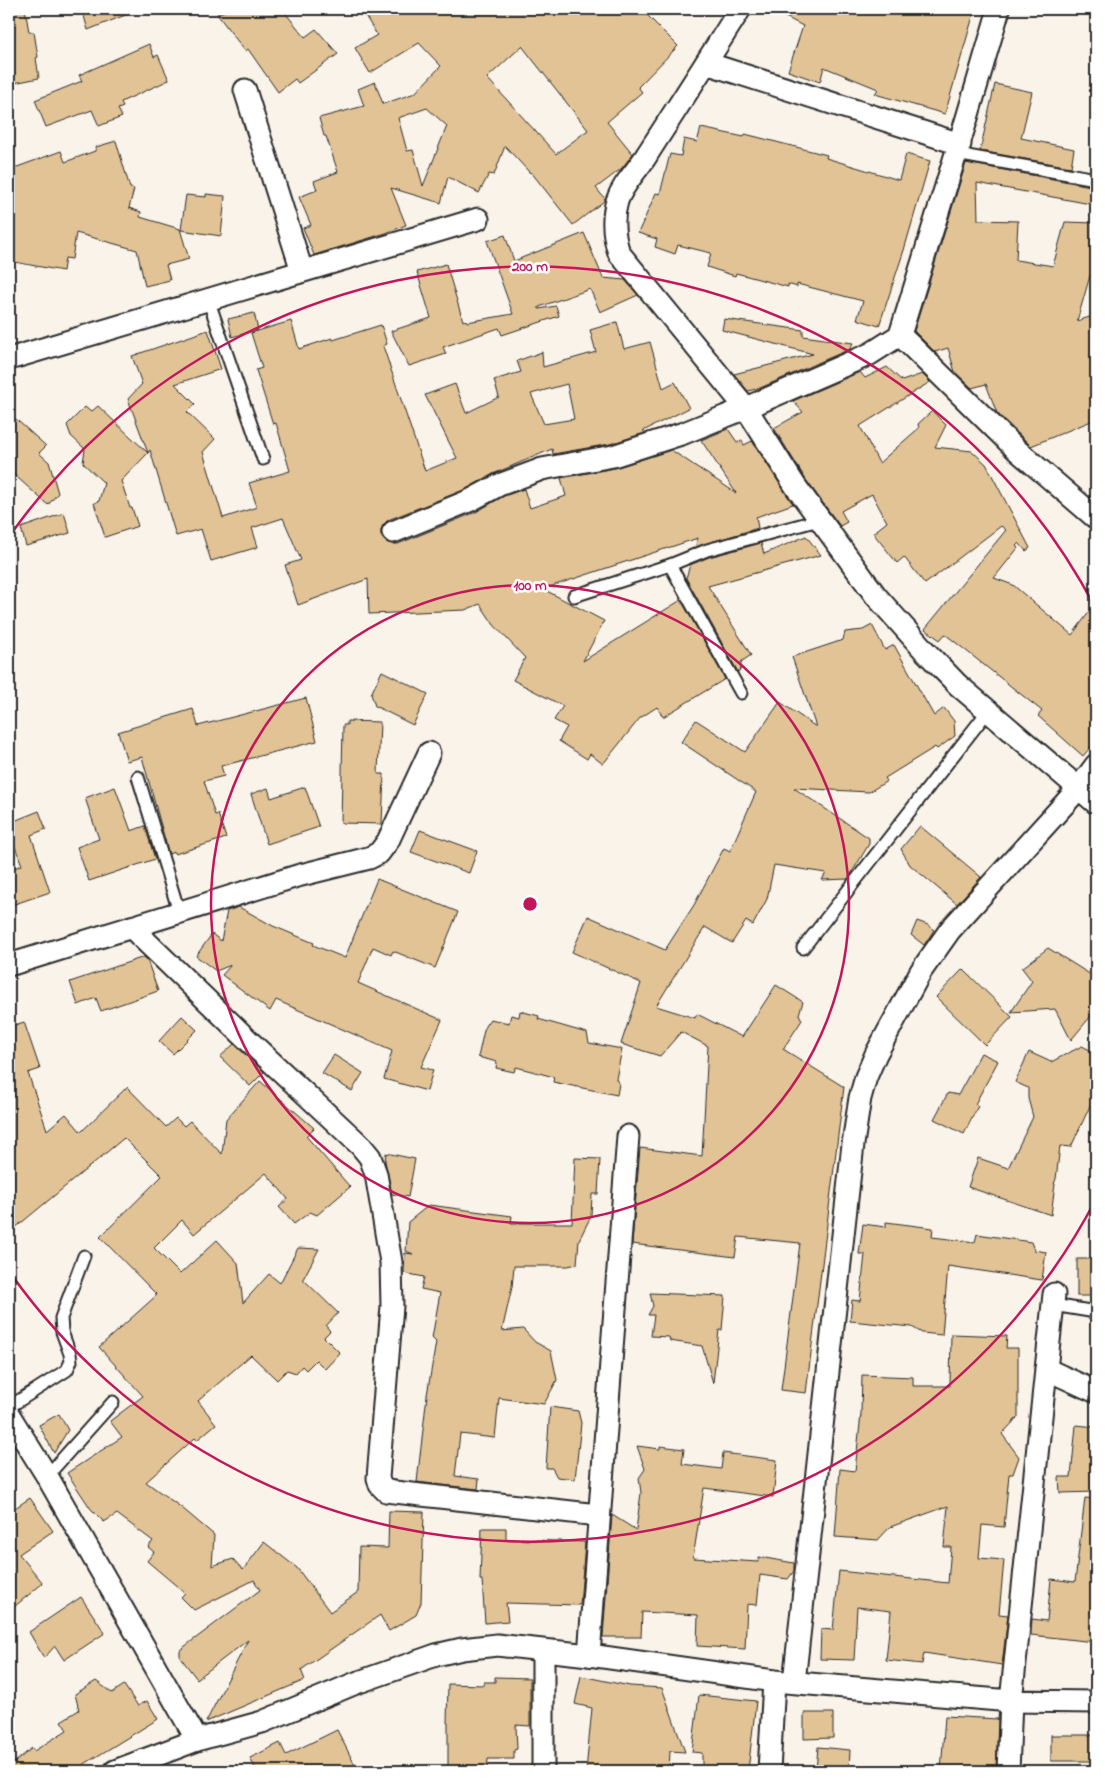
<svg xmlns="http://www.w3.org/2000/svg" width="1105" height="1780" font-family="'Indie Flower',sans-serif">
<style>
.building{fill:#e2c395;stroke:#2b2b2b;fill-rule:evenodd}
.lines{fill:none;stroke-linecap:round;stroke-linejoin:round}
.service-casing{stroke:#2b2b2b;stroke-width:15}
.minor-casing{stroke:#2b2b2b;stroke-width:25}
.service{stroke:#fff;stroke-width:11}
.minor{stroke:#fff;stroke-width:21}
.ring{fill:none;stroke:#c2185b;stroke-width:2.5}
.centre{fill:#c2185b;stroke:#fff;stroke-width:2.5}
.ring-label{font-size:15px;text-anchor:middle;font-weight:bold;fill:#c2185b;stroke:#fff;stroke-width:5;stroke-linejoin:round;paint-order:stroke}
</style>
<rect width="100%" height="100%" fill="#f9f3ea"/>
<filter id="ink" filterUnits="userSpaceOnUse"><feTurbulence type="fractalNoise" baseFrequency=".02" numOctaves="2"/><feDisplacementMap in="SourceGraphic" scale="10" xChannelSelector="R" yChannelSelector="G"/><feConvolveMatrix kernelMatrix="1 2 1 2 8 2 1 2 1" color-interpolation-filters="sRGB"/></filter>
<g filter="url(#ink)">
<g class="building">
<path d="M9,9H25L29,32H34L38,57L36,58L39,78L9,84Z"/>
<path d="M82,9H138V10L88,30Z"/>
<path d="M229,9H282L305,37L316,29L338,54L298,83L295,79L278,92L248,49L245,51L217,14Z"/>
<path d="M361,9H641L678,46L638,87L642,92L607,122L633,154L621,169L596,188L605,199L604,201L573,225L531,172L530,173L505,146L494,175L489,174L479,193L448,177L441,203L391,188L406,225L386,233L314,255L303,228L311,225L299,197L317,190L314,181L338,172L326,136H324L319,118L364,106L358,89L375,82L383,104L415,93L441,66L419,43L370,73L355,48L377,35ZM522,46L588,130L556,154L487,78ZM427,108L447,126L423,186L413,150L407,151L398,118Z"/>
<path d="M770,9H975L945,114L875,94L878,89L824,67L820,82L788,71L803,26Z"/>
<path d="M149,44L154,57L158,55L169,80L121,102L123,107L118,109L122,117L99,126L92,110L46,127L35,100L82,81L79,75Z"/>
<path d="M995,84L1032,92L1021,138L1074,149L1071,167L980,151Z"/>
<path d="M701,128L744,137L745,134L827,155L826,158L899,180L906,154L930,161L904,250L879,326L857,319L863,301L797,284V287L788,284V287L736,273L735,276L707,267L711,253L678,245L675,254L655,247L657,239L638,233L656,193L660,194L670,154L681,156L684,139L697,142Z"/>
<path d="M116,141L130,188L134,189L129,208L141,212L140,217L180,229L189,259L166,265L170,280L145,286L137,250L76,233L72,259L65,258L63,271L9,261V170L61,151L65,162L95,151L96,147Z"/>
<path d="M966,163L1096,187V205L977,183L978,220L1018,221L1016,260L1053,266L1065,222L1096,223V255L1077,321L1096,315V419L1031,446L997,413L986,384L972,388L955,372L948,348L935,352L914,331Z"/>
<path d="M206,194L225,196L221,236L181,230L186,195L206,197Z"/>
<path d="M584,233L603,278L625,280L638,295L600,312L590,289L539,307V309L556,306L559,316L502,335L499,328L443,347L446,354L409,366L391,331L431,318L417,272L446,264L463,321L466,320L467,322L513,314L487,241L505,235L514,261Z"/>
<path d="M254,313L258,330L232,337L228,319Z"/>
<path d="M724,319L803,330V336L853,343L850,349L760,388L748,391L734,374L813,354L722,330Z"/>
<path d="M291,321L299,349L332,338L333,340L381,325L387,344L383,346L425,471L457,458L425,395L455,384L466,413L499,397L494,380L521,372L517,361L542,352L543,367L596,352L590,330L617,322L624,349L650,342L663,388L675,382L689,408L643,431L645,433L610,444L553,454L552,449L493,474L466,489L388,520L383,525L381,530V536L386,542L392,544H398L476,512L504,496L524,489L530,508L566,496L561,478L615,468L671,450L736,493L701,440L728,429L737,442L742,441L744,445L752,441L793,504L756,517L758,528L695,547L698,538L543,589L604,621L583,661L681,600L725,679L663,717L657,707L640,718L603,764L590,754L587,759L559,741L567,727L554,720L563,706L513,680L525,658L494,625L480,604L465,610L369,614L368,579L298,605L285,565L301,560L283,518L252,528L258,547L211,561L201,529L176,536L150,450L148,453L128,399L142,384L132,356L208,330L221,369L175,384L195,404L187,412L215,439L203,452L223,518L257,507L249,483L290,471L276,423L273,424L256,370L262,368L251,333ZM567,384L574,419L544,424L531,394Z"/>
<path d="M887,367L902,381L922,374L930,382L860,426L879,463L919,428L918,424L932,411L946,425L935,447L972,451L986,464L1030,548L1026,551L1019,543L1016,546L1018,548L994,578L1013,585L1072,635L1096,603V741L1083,756L1038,716L1042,711L945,634L940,640L925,629L1006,530L1001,526L925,584L904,557L897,563L873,533L887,522L872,494L841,511L847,522L840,526L806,480L774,428L803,412L793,401L860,372L865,378Z"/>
<path d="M98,406L148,453L121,481L130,508H132L138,526L105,537L94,503L99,501L104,483L83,463L85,449L71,436L67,425L85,407L91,412Z"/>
<path d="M9,413L46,446L39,453L49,462L58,493L48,505L9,470Z"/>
<path d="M64,513L70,533L26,546L21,528Z"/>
<path d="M806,536L821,555L708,586L751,655L741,662V669L738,672L686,578L690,565L709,557L761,543L764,554Z"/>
<path d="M872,625L885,650L894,645L934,716L944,708L954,721L955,736L937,749L935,747L885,778L887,781L869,792L794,788L869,838V844L848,879L822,880L826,873L774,865L767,899L753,925L746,921L732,943L705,927L656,1006L695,1018L697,1014L742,1037L776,985L803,1002L799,1014L802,1020L783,1049L844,1087L806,1393L781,1390L800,1243L738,1237L735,1257L632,1244L640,1148L702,1156L708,1046L681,1032L660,1056L621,1044L641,983L572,952L588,916L665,950L694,905L724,848L730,851L756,792L681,742L696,720L745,752L780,702L816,727L792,657L843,640L845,632L863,630Z"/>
<path d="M382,671L428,694L413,725L375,706L371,694Z"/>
<path d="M306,698L317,741L221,766L224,776L204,781L215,815L218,814L226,838L175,854L174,852L169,854L142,757L127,761L118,732L193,709L198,726Z"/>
<path d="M347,721L380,722L378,774H384L382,824L341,823L343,725H347Z"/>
<path d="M115,787L131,831L145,826L155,859L89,881L77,847L99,839L85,798Z"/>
<path d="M305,787L319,827L267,844L251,794L268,788L271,798Z"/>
<path d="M39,811L46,829L31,835L50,892L9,906V870L22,865L9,831V823Z"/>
<path d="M920,826L981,877L957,904L910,865L901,849Z"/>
<path d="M420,830L477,851L469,873L411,852Z"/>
<path d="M377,879L458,912L435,968L393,951L391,955L373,947L358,983L442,1020L421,1067L433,1070L427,1091L384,1079L392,1051L276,1000L270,1011L222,975L231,965L216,971L196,956L212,934L221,941L227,911L239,907L273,926L314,943L313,945L345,958Z"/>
<path d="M917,921L928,925L934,930L924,945L911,935Z"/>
<path d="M1048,948L1096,978V1010L1071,1040L1055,1009L1011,1012L1032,981L1022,968Z"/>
<path d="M144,957L147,960L158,991L101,1011L96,998L78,1005L70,982Z"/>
<path d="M963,969L1012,1017L985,1045L936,997Z"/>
<path d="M520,1011L539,1016L538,1019L587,1033L589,1043L622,1049L616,1079L619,1084L617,1095L553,1082L554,1077L516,1067L514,1072L496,1068L497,1062L478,1057L485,1026L490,1019L509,1023L511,1015L519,1017Z"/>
<path d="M182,1016L197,1030L173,1054L159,1041Z"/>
<path d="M24,1022L40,1069L28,1073L47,1130L66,1114L81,1132L127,1087L166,1127L176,1118L184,1126L190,1121L222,1154L226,1119L260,1081L314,1128L306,1136L350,1187L317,1215L310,1212L294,1224L279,1207L288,1199L266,1173L194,1234L182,1220L154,1248L180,1274L217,1240L238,1263L243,1303L269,1274L280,1283L298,1248L319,1249L303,1279L338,1313L326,1326L330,1331L324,1337L340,1353L325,1369L316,1360L306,1370L302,1366L296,1373L287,1370L277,1380L251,1355L198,1401L216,1424L197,1440L195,1438L146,1482L182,1508L214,1535L212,1566L233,1559L243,1570L264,1542L297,1568L330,1612L358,1592L359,1547L388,1548L389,1511L424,1512L421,1603L416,1615L389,1631L380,1615L301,1670L305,1680L206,1722L248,1640L197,1679L180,1657V1650L260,1590L254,1580L194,1610L181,1597L185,1593L147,1561L154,1552L148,1547L153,1541L117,1514L104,1522L91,1509L67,1473L122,1437L110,1421L143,1396L99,1347L157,1295L100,1237L162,1176L124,1138L9,1233V1027Z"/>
<path d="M234,1044L264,1072L250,1086L220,1057Z"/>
<path d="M1082,1046L1096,1053V1093L1071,1147L1060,1146L1056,1179L1054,1184H1055L1051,1215L968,1187L978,1158L1008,1168L1033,1117L1028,1098V1088L1015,1082L1029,1052L1051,1062Z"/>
<path d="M981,1053L998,1061L975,1104L978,1106L964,1134L934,1119L948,1093L958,1095Z"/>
<path d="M334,1055L363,1073L352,1091L322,1073Z"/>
<path d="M386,1153L415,1159L408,1197L392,1194L385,1161Z"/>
<path d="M575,1158L600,1159L598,1194H592L591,1216L579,1240L577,1264L568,1266H514L512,1287L502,1331L523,1329L535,1342L551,1351L557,1380L544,1404L499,1398L495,1438L460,1434L455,1476L479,1479L478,1489L417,1482L427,1395L436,1342L432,1338L440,1293L421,1289L424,1277L404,1273L405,1253L413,1254L406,1251L408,1222L429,1205L512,1216L511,1223H572Z"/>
<path d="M886,1222L933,1228L932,1237L975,1242L977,1234L1031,1242L1034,1250L1046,1252L1042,1280L948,1266L942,1335L922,1333L912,1327L850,1321L852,1300L860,1301L865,1254H859L863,1224L886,1227Z"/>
<rect x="1077" y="1259" width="19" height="37"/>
<path d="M650,1293L725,1296L722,1330H719L713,1383L702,1346L670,1341L669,1337L651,1336L654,1315H648L653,1306Z"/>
<path d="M951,1334L1007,1336L1006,1348H1018V1417L1002,1434L1019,1457L1013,1474H1009L1004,1527L982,1525L979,1558L1004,1560L999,1614L1008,1615L1002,1665L924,1653L922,1664L886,1660L891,1611L857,1607L854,1660L820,1659L821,1629L833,1630L839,1571L948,1583L951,1547H944L948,1506L890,1527L878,1540L835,1537L840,1469L855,1471L861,1414L862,1375L913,1377V1386H950Z"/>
<path d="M550,1407L578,1411L581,1423L575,1479L557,1477L552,1468H546Z"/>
<path d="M59,1414L68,1430L54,1453L39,1425Z"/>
<path d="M1076,1425L1096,1427V1492L1060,1493L1059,1477H1071Z"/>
<path d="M637,1446L660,1449V1446L684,1449L682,1464L721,1469L723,1453L777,1460L773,1497L704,1488L693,1558L758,1562L759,1557L794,1563V1571L788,1579L760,1575L757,1605L747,1604L745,1649L697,1646L698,1615L642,1612L641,1637H603L612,1515L636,1530L641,1493L639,1478L645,1469Z"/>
<path d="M30,1498L53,1531L19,1554L43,1583L9,1611V1512Z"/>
<path d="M1085,1498L1096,1499V1616L1094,1642L1031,1635L1032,1619L1047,1621L1051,1579L1075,1582Z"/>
<path d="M482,1528H506V1539L585,1542L580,1605L506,1603L508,1621L485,1623L482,1580H480Z"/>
<path d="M81,1597L105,1633L64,1660L55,1646L44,1658L29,1632Z"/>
<path d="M581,1676L630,1686L662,1688L685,1752L670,1751L669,1771H586L592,1708L575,1704Z"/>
<path d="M495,1677L530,1678V1726L516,1725L517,1749L514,1750V1759H488L487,1771H448V1723H447L448,1684L484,1685V1682H495Z"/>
<path d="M96,1681L112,1693L124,1685L138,1706L147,1701L158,1719L73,1771H9V1767L32,1748L34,1751L67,1730L61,1721L79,1710L75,1694Z"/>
<path d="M699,1695L756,1701L748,1771H702V1753L692,1752Z"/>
<path d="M804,1713H833V1738L804,1739Z"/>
<path d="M945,1716L998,1719L996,1771H941Z"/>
<path d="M337,1730L358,1771H254L256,1770L250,1758L280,1743L286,1755Z"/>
<rect x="1051" y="1735" width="45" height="26"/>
<path d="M818,1747L850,1750L849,1771H816Z"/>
</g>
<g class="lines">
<g class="service-casing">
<g id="service">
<path d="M956,154L1096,179"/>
<path d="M208,299L263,459"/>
<path d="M670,565L741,693"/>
<path d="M574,596L670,565L707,550L819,520"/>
<path d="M138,777L179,912"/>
<path d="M803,948L988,711"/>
<path d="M1053,1305L1096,1312"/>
<path d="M9,1407L67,1370L71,1361L70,1354L62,1332L61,1318L84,1256"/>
<path d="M47,1476L113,1402"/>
</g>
</g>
<g class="minor-casing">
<g id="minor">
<path d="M740,9C710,57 679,105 648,153C639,169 623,183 617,201C612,218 613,235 619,253L746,408L796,487L876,596L924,650L958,685L1096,803"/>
<path d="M706,63L960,144"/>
<path d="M245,90L302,271"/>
<path d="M900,335L1018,451L1096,518"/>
<path d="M9,359L478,219"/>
<path d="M393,532L471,500L499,485L542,469L613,456L684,433L746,408L870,354L900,335L967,118L999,9"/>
<path d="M131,927L250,1042L361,1146L370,1157L376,1174L391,1262L392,1306L378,1478L380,1485L386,1491L598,1515"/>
<path d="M9,965L297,876L369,858L379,853L388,841L429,753"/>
<path d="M1046,1369L1096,1392"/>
<path d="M9,1415L47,1476L197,1740"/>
<path d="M589,1655L628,1136"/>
<path d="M794,1682L853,1144L860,1098L866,1077L876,1054L921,971L950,930L1079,788L1096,765"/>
<path d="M115,1771L197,1740L262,1722L356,1683L436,1655L462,1649L497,1645L589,1655L774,1681L1011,1701L1096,1702"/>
<path d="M543,1771V1651"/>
<path d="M769,1771L774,1681"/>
<path d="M1008,1771L1011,1701L1054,1294"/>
</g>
</g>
<use href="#service" class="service"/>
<use href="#minor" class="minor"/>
</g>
</g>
<g class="ring">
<circle cx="530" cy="904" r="319"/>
<path d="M1096 1199A638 638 0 0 1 11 1274M11 534A638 638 0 0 1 1096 609"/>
</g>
<circle cx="530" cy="904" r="8" class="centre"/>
<g class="ring-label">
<text x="530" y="271">200 m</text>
<text x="530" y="590">100 m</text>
</g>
<rect width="1105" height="1780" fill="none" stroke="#fff" stroke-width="30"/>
<rect x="15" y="15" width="1075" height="1750" fill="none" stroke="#2b2b2b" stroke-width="2" filter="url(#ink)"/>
</svg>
